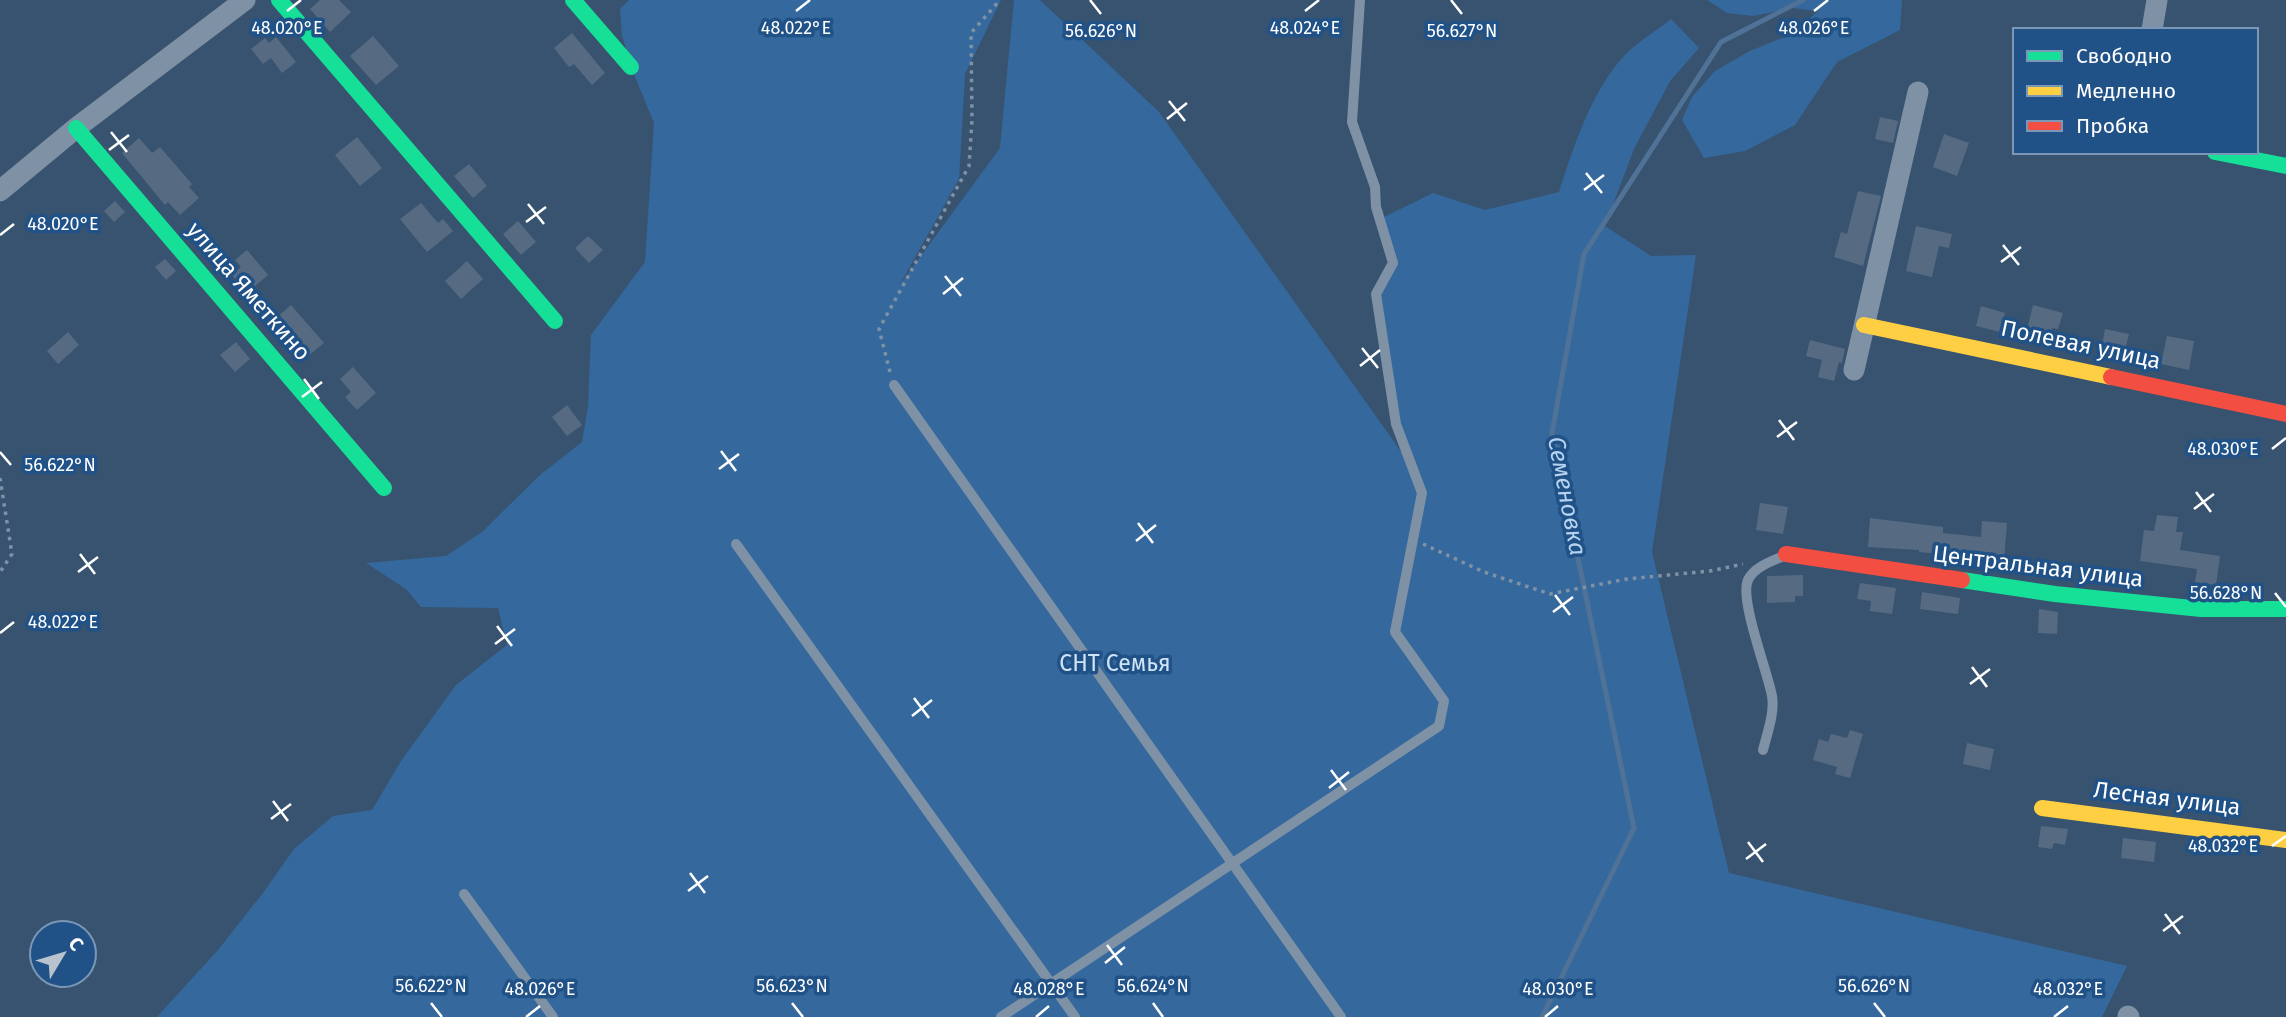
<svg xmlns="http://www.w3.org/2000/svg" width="2286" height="1017" font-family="'Fira Sans',sans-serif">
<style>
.green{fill:#35699d}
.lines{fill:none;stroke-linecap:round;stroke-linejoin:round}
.stream{stroke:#4f7296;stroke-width:5}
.building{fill:#566b82}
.path{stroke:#7f91a5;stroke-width:3.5;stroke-dasharray:3.5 5;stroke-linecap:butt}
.lane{stroke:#7f91a5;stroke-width:10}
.street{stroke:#7f91a5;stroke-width:21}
.fast{stroke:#16e098;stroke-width:16}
.slow{stroke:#ffcf43;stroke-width:16}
.jam{stroke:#f24e42;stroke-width:16}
.ticks{fill:none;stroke:#fff;stroke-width:2.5}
.labels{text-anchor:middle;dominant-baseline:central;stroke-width:7;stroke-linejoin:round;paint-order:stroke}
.street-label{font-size:23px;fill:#fff;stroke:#215287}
.park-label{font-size:23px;fill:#cfe3f7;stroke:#215287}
.water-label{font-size:24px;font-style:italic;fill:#b6d4f1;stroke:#215287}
.ticks-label{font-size:18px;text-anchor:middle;fill:#fff;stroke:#215287;stroke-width:7;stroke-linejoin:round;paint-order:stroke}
</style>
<rect width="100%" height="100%" fill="#385370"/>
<g class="green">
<path d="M629,0H1001L965,74L959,179L899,286L1000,148L1014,0H1040L1159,112L1410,464L1396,424L1376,294L1393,263L1380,219L1433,193L1485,210L1559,192C1573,148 1592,90 1624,56C1637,42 1656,31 1671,19L1699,48L1670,81L1634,149L1605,226L1651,256L1696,255L1652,552L1729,873L2127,966L2102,1017H157L218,950L263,893L294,849L333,816L372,810L401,761L456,685L507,645L498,608L421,607L406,589L366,563L446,556L482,532L540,475L582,442L588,407L591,335L645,262L654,123L631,67L622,35L620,9Z"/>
<path d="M1707,0H1902L1900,30L1837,62L1795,125L1745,151L1704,158L1682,120L1692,97L1715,71L1750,51L1792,34L1818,11L1792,8L1753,16L1727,13Z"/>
</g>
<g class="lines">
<path class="stream" d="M1542,1017L1634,828L1552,433L1584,254L1721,42L1803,0"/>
</g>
<g class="building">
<path d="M320,0H339L351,12L330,32L310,9Z"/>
<path d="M572,33L605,73L592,85L574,64L569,67L554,48Z"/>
<path d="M373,36L399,66L376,85L350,56Z"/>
<path d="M276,37L296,62L282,73L271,58L263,64L251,49L265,38L269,43Z"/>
<path d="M1880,117L1898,121L1893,143L1875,139Z"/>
<path d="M1944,134L1969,143L1957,176L1933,167Z"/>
<path d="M357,137L382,168L360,186L335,155Z"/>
<path d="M139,138L152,153L160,147L192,184L189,187L199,198L180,215L168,202L165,205L122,153Z"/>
<path d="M469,164L487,186L473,198L454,176Z"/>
<path d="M1858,191L1881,196L1863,266L1834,257L1841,232L1847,234Z"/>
<path d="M115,201L125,212L114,222L104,211Z"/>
<path d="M421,203L438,223L443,219L453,231L427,252L400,219Z"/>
<path d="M518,221L536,242L521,255L503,234Z"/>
<path d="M1916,226L1952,234L1949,248L1939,246L1932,277L1906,271Z"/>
<path d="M588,236L603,250L589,263L575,248Z"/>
<path d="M247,250L268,275L247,293L232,275L241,267L235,260Z"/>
<path d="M165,259L176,271L166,280L155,267Z"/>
<path d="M467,261L483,279L461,299L445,281Z"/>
<path d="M291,305L324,343L307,357L291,338L285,343L269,324Z"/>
<path d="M2033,305L2063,313L2058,329L2052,328L2050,336L2027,330Z"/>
<path d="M1981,306L2005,313L2000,332L1976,326Z"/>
<path d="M2105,329L2129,334L2124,355L2101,351Z"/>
<path d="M68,332L79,345L58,364L47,351Z"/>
<path d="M2167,336L2194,341L2189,370L2161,364Z"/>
<path d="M1810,340L1845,349L1842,363L1839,362L1834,381L1818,377L1822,360L1806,356Z"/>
<path d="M236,342L250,359L235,372L220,355Z"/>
<path d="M353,367L376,393L357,410L345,397L351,392L340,379Z"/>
<path d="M567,405L582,425L567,436L552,417Z"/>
<path d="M1760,503L1788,507L1783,534L1756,530Z"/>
<path d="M2157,515L2178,517L2176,532H2183L2180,550L2220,556L2216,585L2195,582L2197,569L2140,561L2144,530L2154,531Z"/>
<path d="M1870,518L1943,527V533L1981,537L1982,521L2007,523L2004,562L1985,560V558L1919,552V550L1868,547Z"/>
<path d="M1803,575V596H1795V602L1767,603V576Z"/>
<path d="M1860,583L1896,588L1892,614L1870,611L1871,601L1857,599Z"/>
<path d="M1922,592L1960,598L1958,614L1920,609Z"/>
<path d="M2039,609L2058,612L2057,634L2038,633Z"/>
<path d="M1850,730L1863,734L1850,778L1835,774L1837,767L1813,760L1819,739L1828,742L1831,734L1847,738Z"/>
<path d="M1967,743L1994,749L1990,770L1963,764Z"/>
<path d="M2041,826L2068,829L2065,845L2054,843L2052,849L2038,847Z"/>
<path d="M2123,838L2156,842L2154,862L2121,858Z"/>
</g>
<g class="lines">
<g class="path">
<path d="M890,372L879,329L969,166L972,120L971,33L1000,0"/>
<path d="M0,478L12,554L0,572"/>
<path d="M1423,544L1484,572L1550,594L1627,579L1710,571L1743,564"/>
</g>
<g class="lane">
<path d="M894,385L1341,1017"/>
<path d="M736,544L1075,1017"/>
<path d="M1763,750C1767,734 1775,712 1772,696C1768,673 1739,599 1748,580C1754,567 1772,561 1784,556"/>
<path d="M464,894L553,1017"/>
<path d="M1001,1017L1439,726L1444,701L1395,632L1422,493L1396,424L1376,294L1393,263L1376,207L1375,187L1352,122L1360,0"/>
</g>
<g class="street">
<path d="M2152,30L2157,0"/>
<path d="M0,191L76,128L245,0"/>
<path d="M1854,370L1918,92"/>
<path d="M2128,1016L2129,1017"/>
</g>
<g class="fast">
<path d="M279,0L555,321"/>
<path d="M573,0L631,67"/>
<path d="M76,128L384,488"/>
<path d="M2215,152L2286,166"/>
<path d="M1962,580L2055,594L2201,609H2286"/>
</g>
<g class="slow">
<path d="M1864,325L2111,377"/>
<path d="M2042,808L2286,840"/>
</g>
<g class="jam">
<path d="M2111,377L2286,414"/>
<path d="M1786,554L1962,580"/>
</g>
</g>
<path class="ticks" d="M1090,0L1101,14M1451,0L1462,14M287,11L301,0M796,11L810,0M1305,11L1319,0M1814,11L1828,0M1169,101L1185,121M1167,119L1187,103M111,132L127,152M109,150L129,135M1586,173L1602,193M1584,190L1604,175M528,204L544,224M526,222L546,207M0,235L14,224M2003,245L2019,265M2001,262L2021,247M945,276L961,296M943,294L963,278M1362,348L1378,368M1360,366L1380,350M304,379L319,399M302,397L322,382M1779,420L1794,440M1777,437L1797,422M2272,449L2286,438M721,451L736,471M0,452L11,465M719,469L739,454M2196,492L2211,512M2194,509L2214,494M1138,523L1153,543M1136,541L1156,525M80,554L95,574M78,572L98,557M2275,593L2286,607M1555,595L1570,615M1553,612L1573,597M497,626L512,646M0,633L14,622M495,644L515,629M1972,667L1987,687M1970,684L1990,669M914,698L929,718M912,716L932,700M1331,770L1346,790M1329,788L1349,772M273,801L288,821M271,819L291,804M1748,842L1763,862M2272,846L2286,836M1746,859L1766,844M690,873L705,893M688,891L708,876M2165,914L2180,934M2163,931L2183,916M1107,945L1122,965M1105,963L1125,947M431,1003L442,1017M792,1003L803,1017M1153,1003L1163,1017M1874,1003L1885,1017M526,1017L540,1006M1036,1017L1049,1006M1545,1017L1558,1006M2054,1017L2068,1006"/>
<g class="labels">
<g class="street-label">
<text transform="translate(249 291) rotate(49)">улица Яметкино</text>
<text transform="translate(2081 344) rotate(12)">Полевая улица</text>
<text transform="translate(2038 566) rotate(7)">Центральная улица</text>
<text transform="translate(2167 798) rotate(7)">Лесная улица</text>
</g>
<g class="park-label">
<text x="1115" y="663">СНТ Семья</text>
</g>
<g class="water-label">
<text transform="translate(1567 496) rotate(79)">Семеновка</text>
</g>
</g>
<g class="ticks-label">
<text x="287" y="34">48.020°E</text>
<text x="796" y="34">48.022°E</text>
<text x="1305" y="34">48.024°E</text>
<text x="1814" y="34">48.026°E</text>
<text x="1101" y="37">56.626°N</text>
<text x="1462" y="37">56.627°N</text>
<text x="63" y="230">48.020°E</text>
<text x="2223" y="455">48.030°E</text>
<text x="60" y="471">56.622°N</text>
<text x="2226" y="599">56.628°N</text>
<text x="63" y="628">48.022°E</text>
<text x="2223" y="852">48.032°E</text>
<text x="431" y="992">56.622°N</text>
<text x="792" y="992">56.623°N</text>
<text x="1153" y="992">56.624°N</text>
<text x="1874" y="992">56.626°N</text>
<text x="540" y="995">48.026°E</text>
<text x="1049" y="995">48.028°E</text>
<text x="1558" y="995">48.030°E</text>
<text x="2068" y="995">48.032°E</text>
</g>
<rect x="2013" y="28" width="245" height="126" fill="#215287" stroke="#7a97b7" stroke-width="2"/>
<rect x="2027" y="51" width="35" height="10" fill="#16e098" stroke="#7a97b7" stroke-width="2"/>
<text x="2076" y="63" font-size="21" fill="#ffffff">Свободно</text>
<rect x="2027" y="86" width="35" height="10" fill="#ffcf43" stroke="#7a97b7" stroke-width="2"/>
<text x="2076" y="98" font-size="21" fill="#ffffff">Медленно</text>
<rect x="2027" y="121" width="35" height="10" fill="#f24e42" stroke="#7a97b7" stroke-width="2"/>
<text x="2076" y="133" font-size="21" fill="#ffffff">Пробка</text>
<g transform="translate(63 954) rotate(52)"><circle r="33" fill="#215287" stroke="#7a97b7" stroke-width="2"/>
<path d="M0-5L12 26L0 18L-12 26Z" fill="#b9c3cd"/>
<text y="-10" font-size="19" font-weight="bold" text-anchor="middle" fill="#ffffff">С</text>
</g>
</svg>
